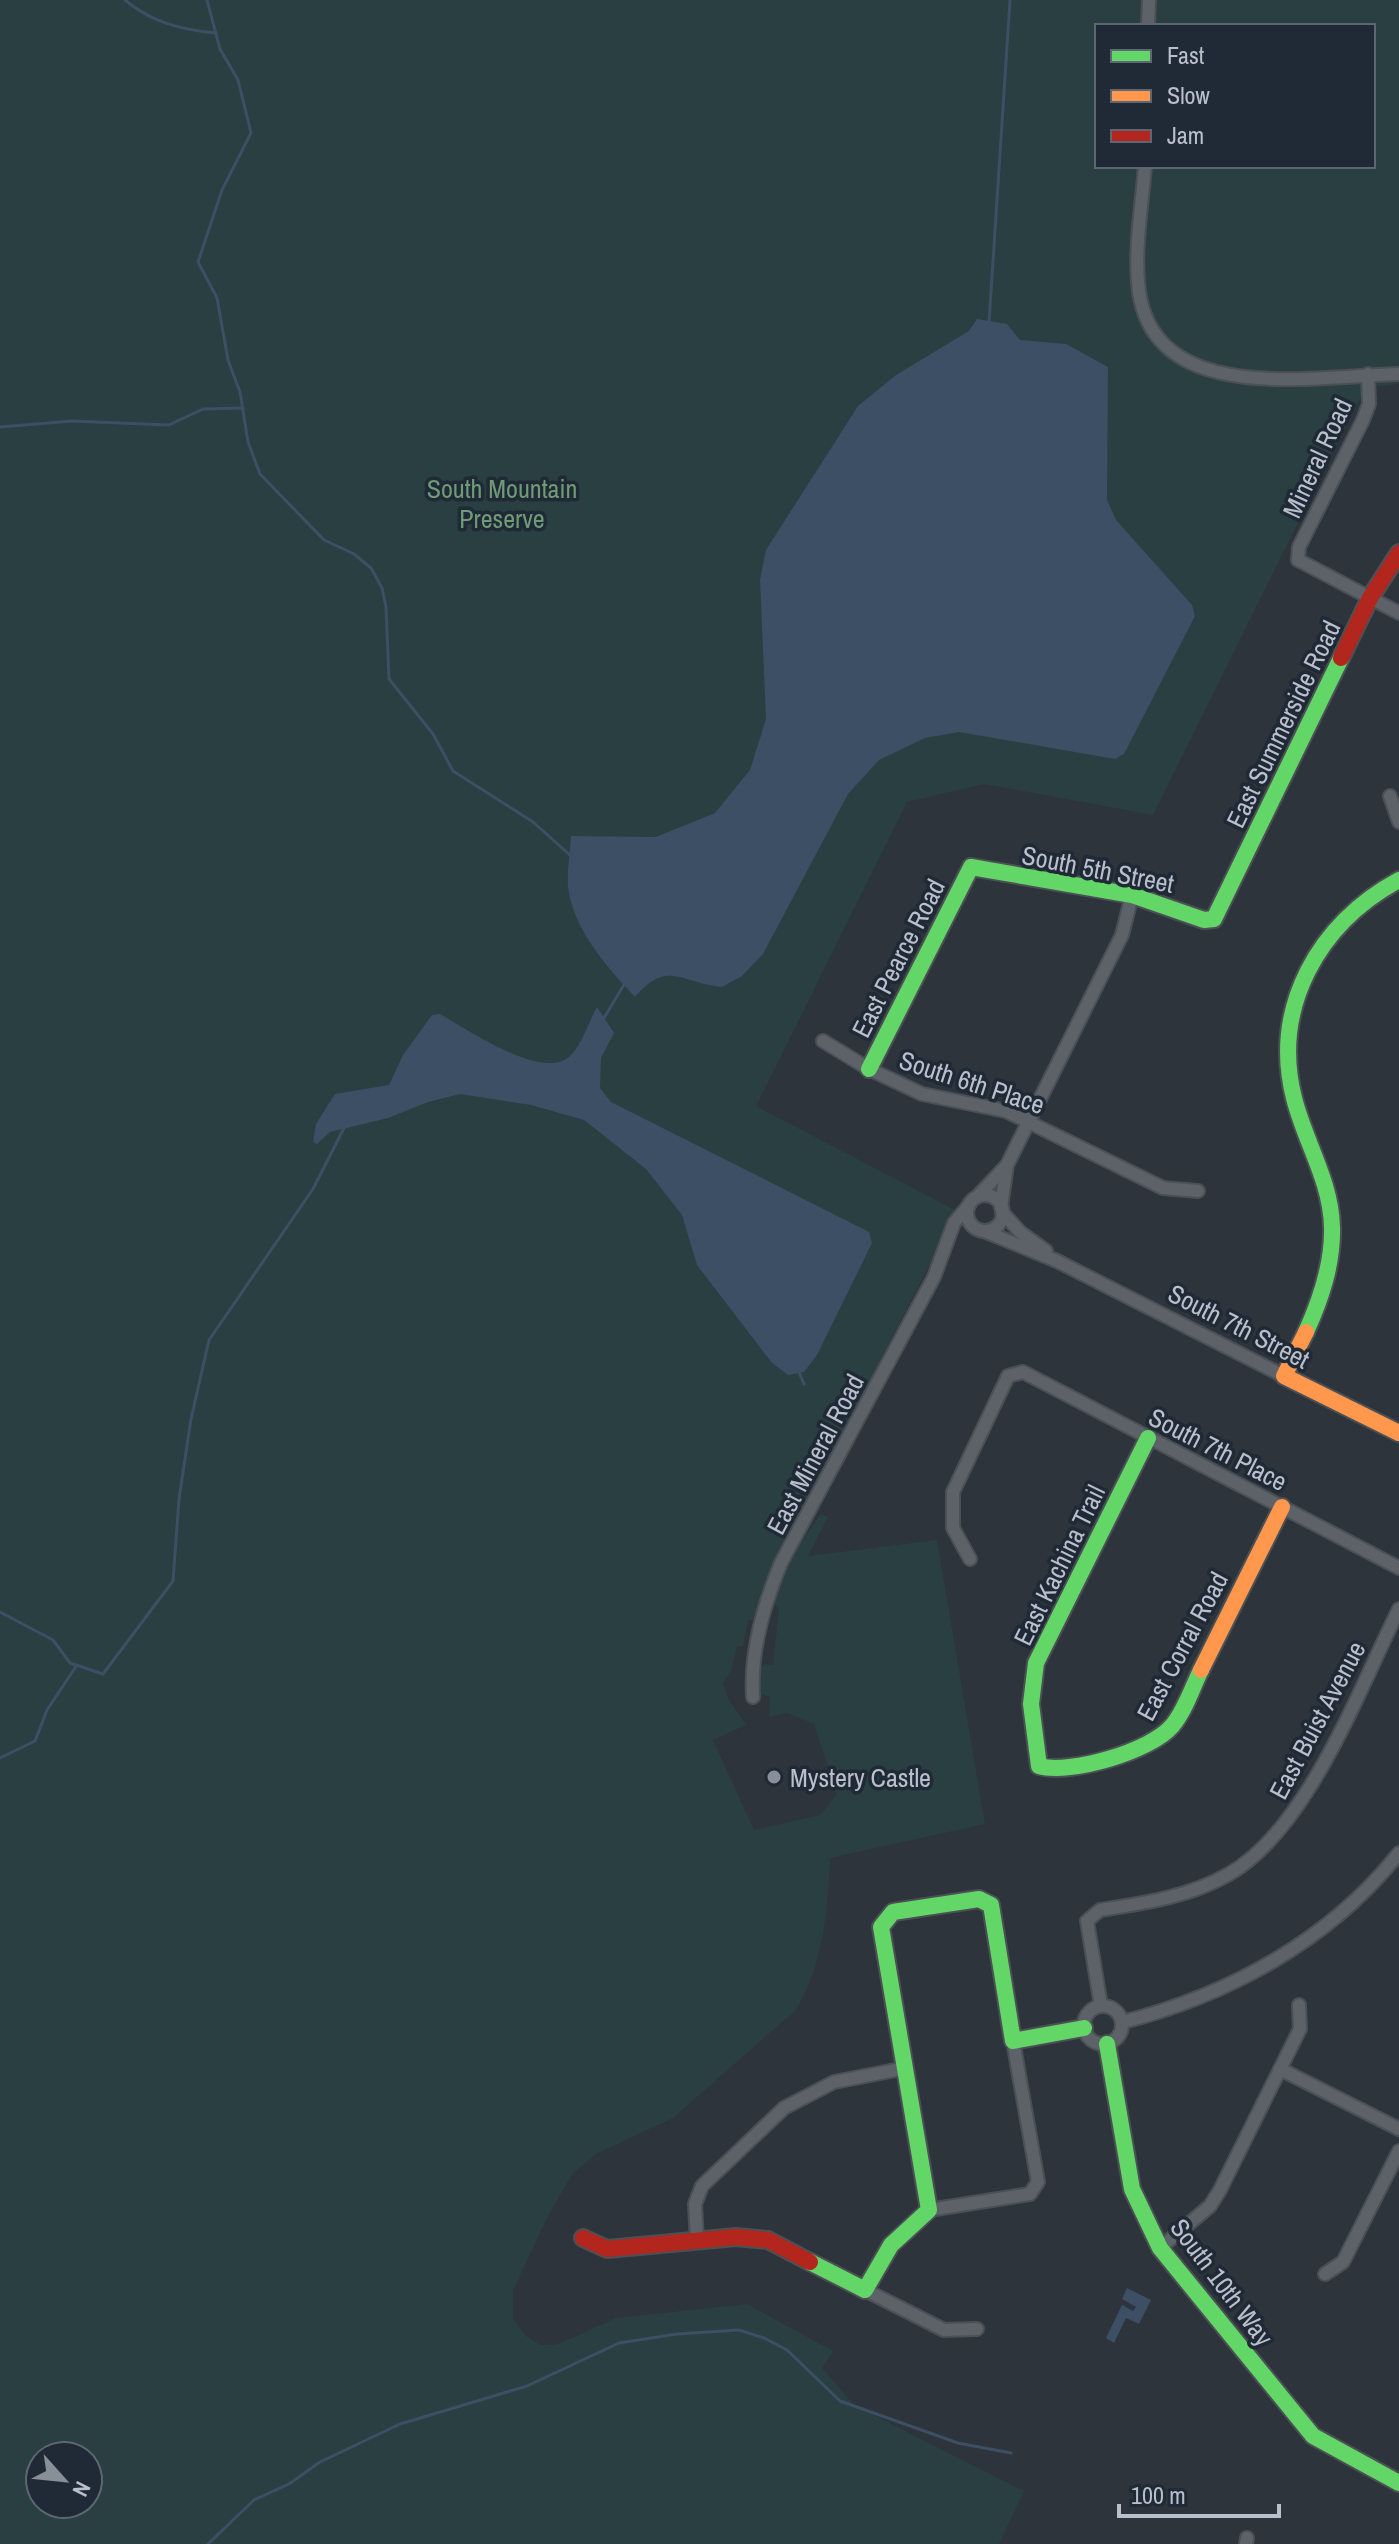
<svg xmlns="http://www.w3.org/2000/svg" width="1399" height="2544" font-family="'Archivo Narrow',sans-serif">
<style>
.green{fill:#2a3f41;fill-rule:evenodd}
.water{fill:#3c4f65}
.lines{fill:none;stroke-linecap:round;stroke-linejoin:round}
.stream{stroke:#3c4f65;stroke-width:3}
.street-casing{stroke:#4b5055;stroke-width:16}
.fast-casing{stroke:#4b5055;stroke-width:20}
.slow-casing{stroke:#4b5055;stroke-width:20}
.jam-casing{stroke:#4b5055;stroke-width:20}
.street{stroke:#5d6269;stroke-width:12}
.fast{stroke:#63d668;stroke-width:16}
.slow{stroke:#ff974d;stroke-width:16}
.jam{stroke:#b3261e;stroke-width:16}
.poi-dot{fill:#878f99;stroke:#202a36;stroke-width:3}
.labels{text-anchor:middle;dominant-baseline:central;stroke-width:7;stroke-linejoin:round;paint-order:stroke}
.street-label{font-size:26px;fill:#b8c0cb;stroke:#202a36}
.park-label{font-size:26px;fill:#6f9b76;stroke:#202a36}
.poi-label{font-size:26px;fill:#b8c0cb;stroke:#202a36;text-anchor:start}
</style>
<rect width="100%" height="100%" fill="#2d343b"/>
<path class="green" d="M0,0H1399V384L1365,388L1153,815L984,784L907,802L756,1106L957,1211L773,1571L758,1620H748L743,1646H737L731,1671L723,1683L728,1698L746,1725L713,1740L754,1830L820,1815L837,1794L814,1724L787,1713L769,1717L770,1697L760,1694L759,1670L765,1664L773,1665L779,1608L774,1605C784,1570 799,1543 821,1514L828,1517L808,1556L937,1540L985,1824L830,1858C828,1912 823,1963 796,2010L673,2118L596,2154L573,2173L546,2220L513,2291V2319L526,2336L541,2345H556L616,2318L747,2304L833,2351L822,2368L854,2405L1024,2491L999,2544H0ZM1097,26H1373V166H1097ZM40,2456H88V2504H40Z"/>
<g class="water">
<path d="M977,319L1007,324L1020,340L1066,344L1108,367L1107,500L1116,520L1192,605L1195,616L1124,754L1115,759L959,732L925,738L879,760L848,794L763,954L742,976L722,987C680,983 668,959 635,997C607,967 572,928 568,886C567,870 570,852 571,836L656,837L715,813L750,770L766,719L760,580L766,550L858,406L896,375L969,331Z"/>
<path d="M597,1007L614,1033L601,1058L600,1088L611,1102L869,1232L872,1243L817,1355L804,1372L788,1375L772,1363L697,1265L682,1215L646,1169L584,1120L531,1105L460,1094L428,1102L388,1118L330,1132L317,1144L313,1142L316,1124L335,1094L389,1085L403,1055L432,1015L440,1014C467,1029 543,1082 570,1056C582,1045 589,1021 597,1007Z"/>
<path d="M1127,2288L1151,2300L1139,2324L1126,2318L1114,2343L1106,2338L1122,2305L1133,2311L1136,2307L1122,2299Z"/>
</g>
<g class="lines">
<g class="stream">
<path d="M125,0C151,22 182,30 216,33"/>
<path d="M207,0L220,49L238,80L251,133L222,190L198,262L217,298L228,360L240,392L248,442L260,474L324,540L354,554L371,568L382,588L386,607L389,679L433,734L453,771L533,822L571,856"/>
<path d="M989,323L1010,0"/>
<path d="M0,427L72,421L169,425L203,409L243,408"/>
<path d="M604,1018L625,983"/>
<path d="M799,1372L804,1384"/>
<path d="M0,1612L53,1640L70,1663L103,1674L173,1581L179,1499L191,1419L209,1340L313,1189L344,1128"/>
<path d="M0,1758L35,1741L47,1710L77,1665"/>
<path d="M208,2544L254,2500L289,2484L320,2462L400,2424L527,2386L619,2343L677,2334L739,2330L764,2338L787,2350L840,2401L958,2443L1011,2453"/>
</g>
<g class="street-casing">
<g id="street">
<path d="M1148,26L1149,0"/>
<path d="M1145,166C1142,204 1135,244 1138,282C1147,409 1314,376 1399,374"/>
<path d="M1368,374L1369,404L1363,420L1299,547L1298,560L1399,613"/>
<path d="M1390,796L1399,822"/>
<path d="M823,1041L869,1069L922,1094L1006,1111L1163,1188L1198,1191"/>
<circle cx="985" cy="1213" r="18"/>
<path d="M977,1197L1007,1165L1122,935L1132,895"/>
<path d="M1001,1207L1007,1165"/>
<path d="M1002,1212L1020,1232L1046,1251"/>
<path d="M984,1231L1057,1261L1284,1376"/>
<path d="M970,1559L953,1528V1492L1008,1376L1023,1372L1399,1568"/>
<path d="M753,1697C750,1652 764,1604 781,1563L934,1277L954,1223L969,1205"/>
<circle cx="1103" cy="2025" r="19"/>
<path d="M1101,2006L1087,1921L1100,1910C1145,1903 1189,1897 1229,1874C1308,1829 1359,1689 1399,1609"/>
<path d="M1123,2022C1229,1995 1330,1940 1399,1853"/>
<path d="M1280,2069L1399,2129"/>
<path d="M929,2210L1030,2194L1038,2182L1013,2041"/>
<path d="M697,2242L695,2204L702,2186L784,2108L834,2082L906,2068"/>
<path d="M1160,2248L1210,2206L1220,2190L1300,2029L1299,2005"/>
<path d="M1325,2274L1343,2262L1399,2151"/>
<path d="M865,2290L944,2330L977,2329"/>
<path d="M1246,2544L1247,2538"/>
</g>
</g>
<g class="fast-casing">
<g id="fast">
<path d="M869,1069L971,867L1132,895L1204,920L1214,919L1341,658"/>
<path d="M1306,1332C1321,1299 1333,1264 1332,1227C1331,1181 1305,1142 1294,1098C1271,1007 1319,923 1399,880"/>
<path d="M1148,1438L1036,1663L1031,1704L1039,1766C1070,1775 1151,1751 1172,1726C1185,1711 1192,1688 1201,1670"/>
<path d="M1107,2044L1132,2189L1160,2248L1313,2436L1399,2483"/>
<path d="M810,2262L865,2290L891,2245L929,2210L881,1927L893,1912L979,1899L991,1905L1013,2041L1084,2028"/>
</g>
</g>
<g class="slow-casing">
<g id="slow">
<path d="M1306,1332L1284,1376L1399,1433"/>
<path d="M1201,1670L1282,1507"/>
</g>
</g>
<g class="jam-casing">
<g id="jam">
<path d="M1341,658L1370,598L1399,553"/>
<path d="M583,2238L607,2249L736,2237L768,2240L810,2262"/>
</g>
</g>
<use href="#street" class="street"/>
<use href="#fast" class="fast"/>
<use href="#slow" class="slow"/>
<use href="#jam" class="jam"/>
</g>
<circle class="poi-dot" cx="774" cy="1777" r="8"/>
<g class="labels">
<g class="street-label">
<text transform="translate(1317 458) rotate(-65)">Mineral Road</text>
<text transform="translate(1283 724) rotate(-64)">East Summerside Road</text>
<text transform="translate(1098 869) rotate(11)">South 5th Street</text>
<text transform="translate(898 958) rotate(-63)">East Pearce Road</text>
<text transform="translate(972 1082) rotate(18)">South 6th Place</text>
<text transform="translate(1239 1326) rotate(27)">South 7th Street</text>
<text transform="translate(1218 1449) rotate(27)">South 7th Place</text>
<text transform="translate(815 1454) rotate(-62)">East Mineral Road</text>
<text transform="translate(1059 1565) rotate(-64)">East Kachina Trail</text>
<text transform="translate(1182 1646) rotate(-62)">East Corral Road</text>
<text transform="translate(1317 1720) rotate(-62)">East Buist Avenue</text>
<text transform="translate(1222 2282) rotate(53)">South 10th Way</text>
</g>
<g class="park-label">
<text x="502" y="488">South Mountain<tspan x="502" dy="30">Preserve</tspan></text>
</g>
<g class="poi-label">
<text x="790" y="1777">Mystery Castle</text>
</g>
</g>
<rect x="1095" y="24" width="280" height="144" fill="#202a36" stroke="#5d6672" stroke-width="2"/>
<rect x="1111" y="50" width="40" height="12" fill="#63d668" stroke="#5d6672" stroke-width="2"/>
<text x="1167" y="64" font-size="24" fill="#b8c0cb">Fast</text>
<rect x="1111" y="90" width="40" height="12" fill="#ff974d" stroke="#5d6672" stroke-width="2"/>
<text x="1167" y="104" font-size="24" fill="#b8c0cb">Slow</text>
<rect x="1111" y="130" width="40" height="12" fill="#b3261e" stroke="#5d6672" stroke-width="2"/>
<text x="1167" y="144" font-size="24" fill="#b8c0cb">Jam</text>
<g transform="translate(64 2480) rotate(117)"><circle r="38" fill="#202a36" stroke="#5d6672" stroke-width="2"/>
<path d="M0-6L14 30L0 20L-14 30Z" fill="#878f99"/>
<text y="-12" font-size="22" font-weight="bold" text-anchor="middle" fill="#b8c0cb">N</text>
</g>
<path d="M1119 2504v12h160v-12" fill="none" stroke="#b8c0cb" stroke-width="4"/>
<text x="1131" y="2504" font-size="24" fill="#b8c0cb" stroke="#202a36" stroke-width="6" paint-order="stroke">100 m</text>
</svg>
